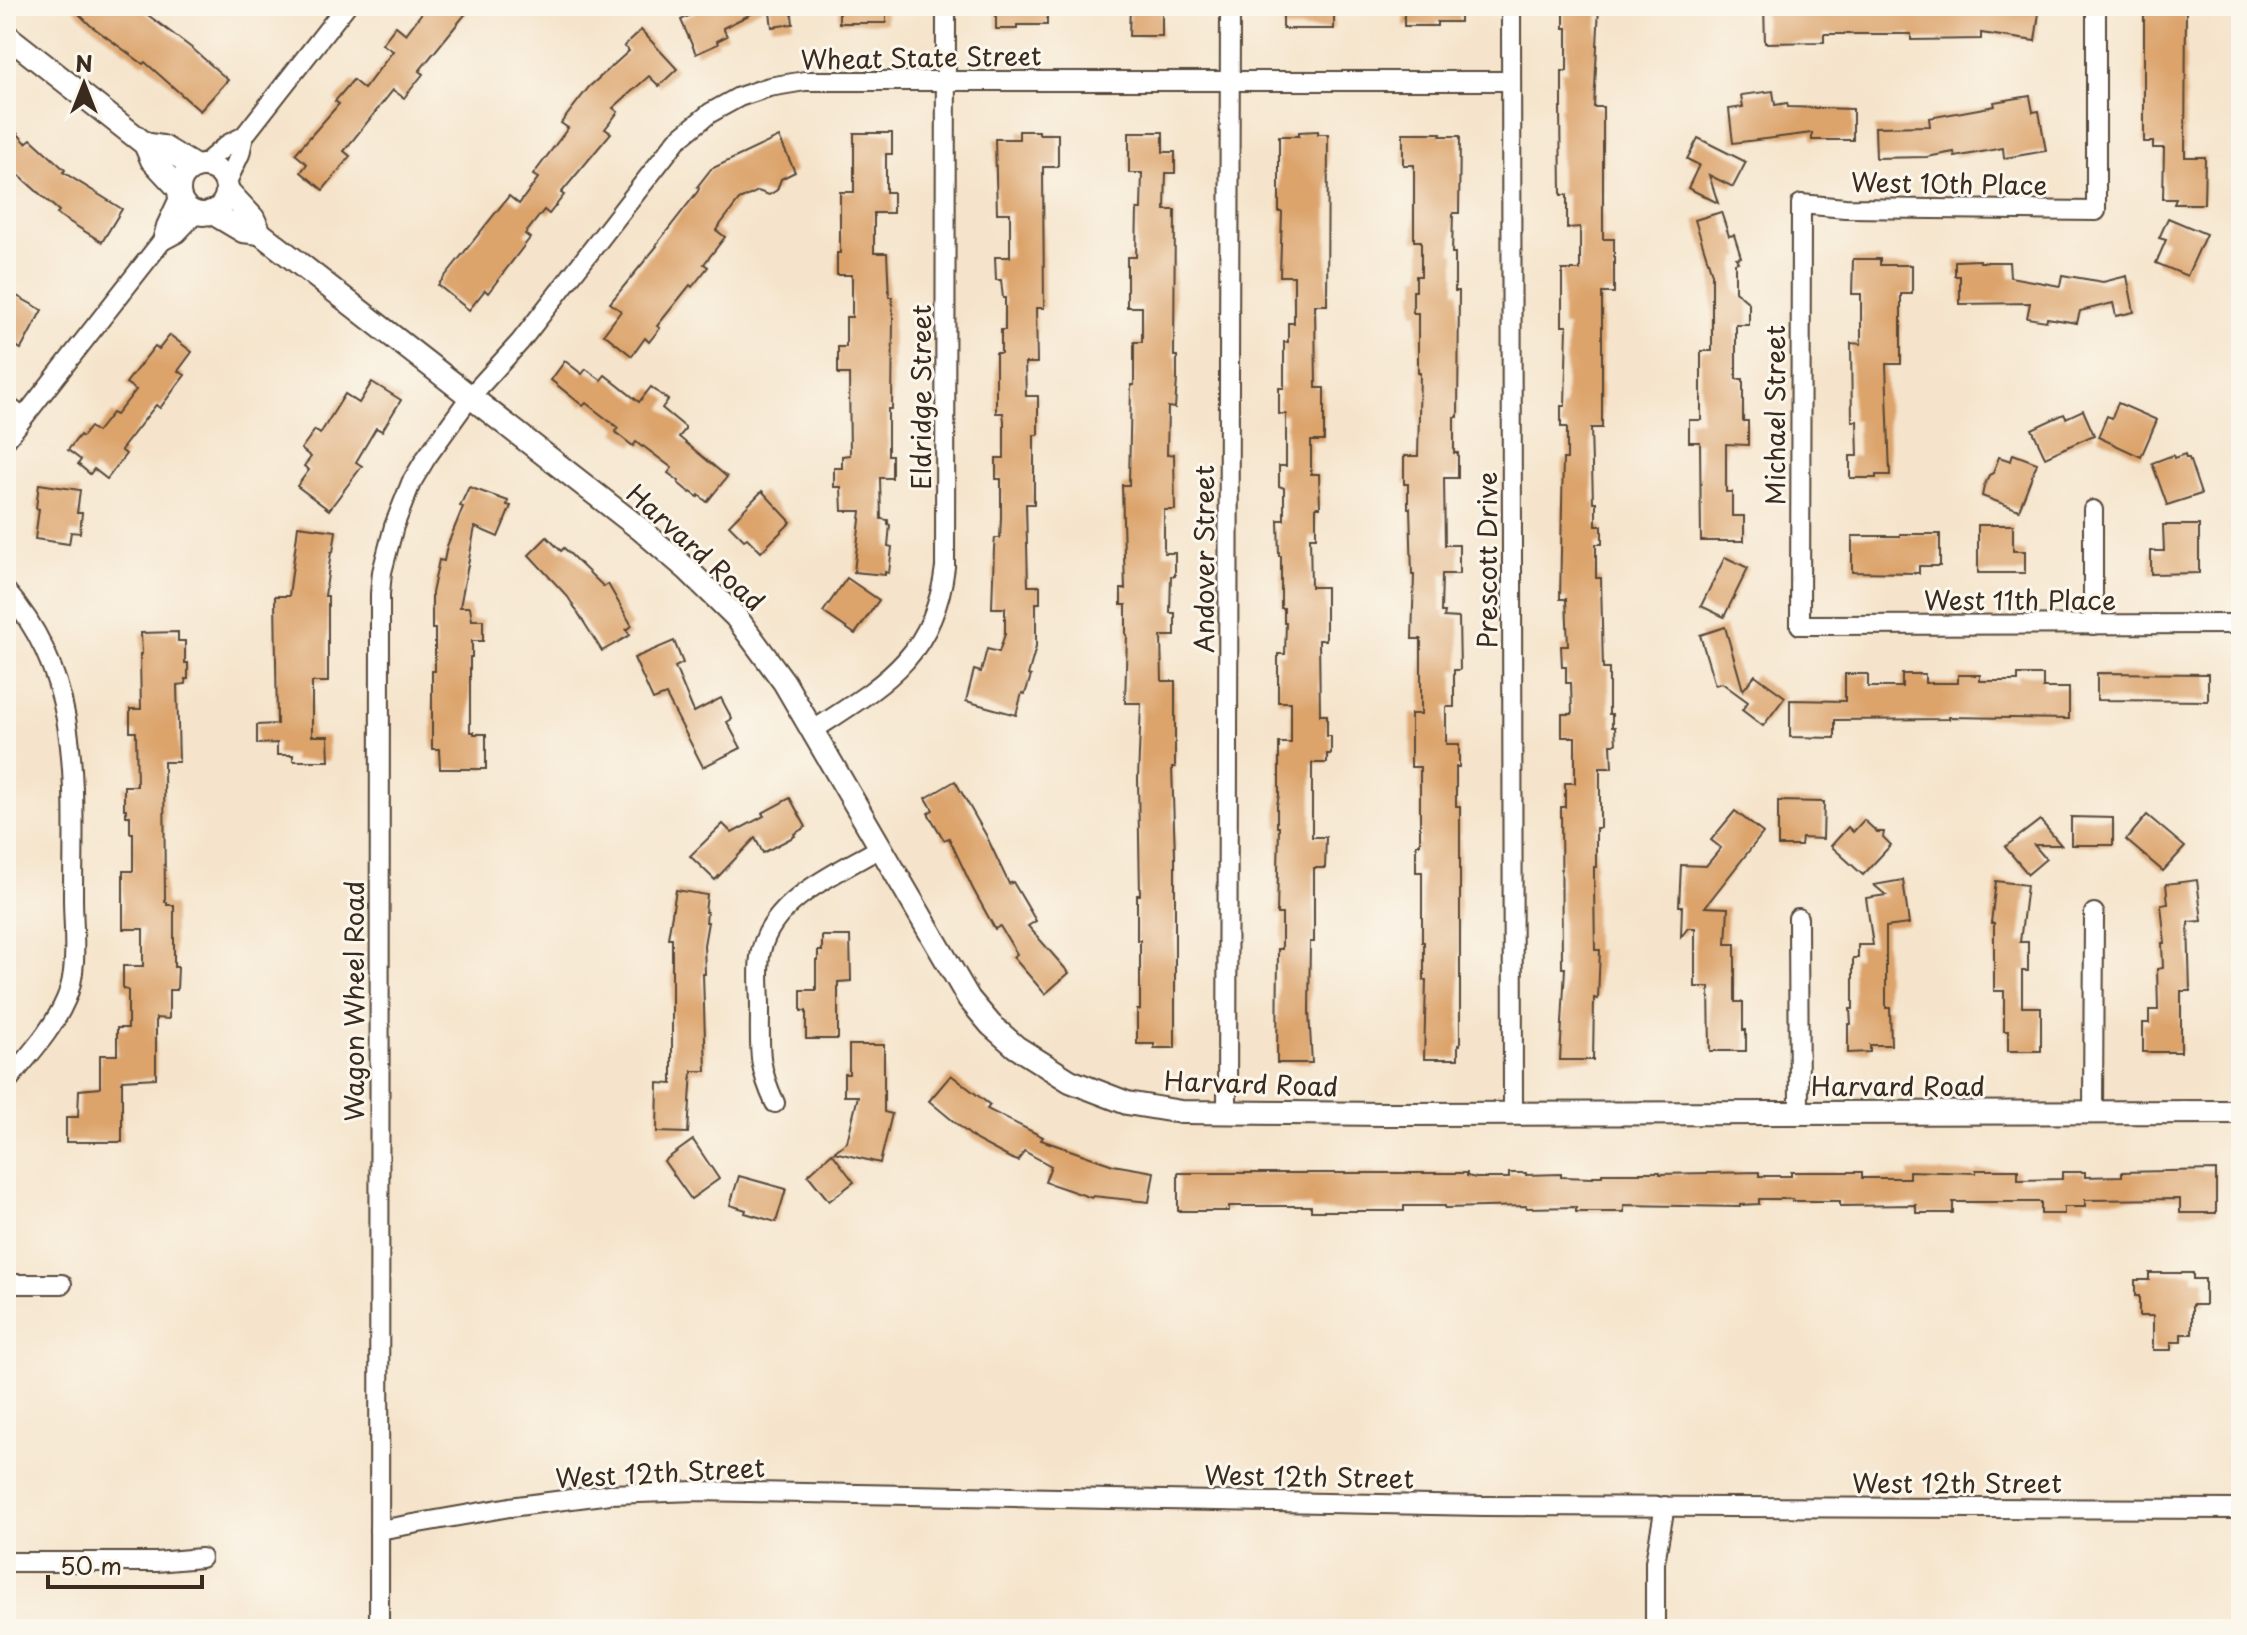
<svg xmlns="http://www.w3.org/2000/svg" width="2247" height="1635" font-family="'Playpen Sans',sans-serif">
<style>
.building{fill:#dca36a}
.lines{fill:none;stroke-linecap:round;stroke-linejoin:round}
.minor-casing{stroke:#574638;stroke-width:22}
.tertiary-casing{stroke:#574638;stroke-width:26}
.minor{stroke:#fff;stroke-width:18}
.tertiary{stroke:#fff;stroke-width:22}
.labels{text-anchor:middle;dominant-baseline:central;stroke-width:6;stroke-linejoin:round;paint-order:stroke}
.street-label{font-size:26px;fill:#3b2a1e;stroke:#fbf7ec}
</style>
<rect width="100%" height="100%" fill="#fbf7ec"/>
<filter id="ink" filterUnits="userSpaceOnUse"><feTurbulence type="fractalNoise" baseFrequency=".0125" numOctaves="2"/><feDisplacementMap in="SourceGraphic" scale="16" xChannelSelector="R" yChannelSelector="G"/><feConvolveMatrix kernelMatrix="1 2 1 2 8 2 1 2 1" color-interpolation-filters="sRGB"/></filter>
<filter id="wash" filterUnits="userSpaceOnUse"><feTurbulence type="fractalNoise" baseFrequency=".006" numOctaves="4" result="noise"/><feDisplacementMap in="SourceGraphic" scale="32" xChannelSelector="R" yChannelSelector="G"/><feGaussianBlur stdDeviation="1.8" result="paint"/><feColorMatrix in="noise" values="0 0 0 0 0 0 0 0 0 0 0 0 0 0 0 0 0 1.4 0 .05"/><feComposite in="paint" operator="in"/></filter>
<g filter="url(#wash)">
<rect width="100%" height="100%" fill="#f5e4cb"/>
<g id="blocks">
<g class="building">
<path d="M71,6H136L193,49L228,80L200,111L145,62L143,64L90,25Z"/>
<path d="M427,6H472L419,71L423,74L404,98L393,90L344,151L350,156L323,190L301,172L307,164L295,154L339,104L335,101L353,80L364,89L393,51L382,44L396,26L406,34Z"/>
<path d="M707,6H767L723,28L727,36L717,41L718,44L696,54L681,20Z"/>
<path d="M769,6H791L793,24L772,27Z"/>
<path d="M886,6V23H839V7Z"/>
<path d="M996,6H1047V25H1017V29H996Z"/>
<path d="M1130,6H1162V36H1129Z"/>
<rect x="1283" y="6" width="51" height="23"/>
<path d="M1404,6H1460V22H1437V26H1404Z"/>
<path d="M1564,6H1599L1594,107H1603V239H1614V293H1602V428H1591L1593,502H1596V526H1602V544H1596V578H1601L1603,669H1609V714H1612V727H1615L1616,744H1611L1612,768H1600V828H1596V867H1594V885L1595,950H1600L1598,999L1594,998L1593,1060H1560L1565,968H1562L1561,807H1565V783H1575V737H1562V714H1572L1571,683H1566V667H1562L1561,646H1568L1566,599H1560L1563,459H1567V427H1561V406H1565L1567,326H1562V270H1580V227L1567,228V195H1561L1560,107H1562V71H1567V28H1564Z"/>
<path d="M1764,6H2040L2035,41L1981,33V39L1911,40V34H1824V42L1765,43Z"/>
<path d="M2144,6H2186L2185,157H2205L2204,204H2174L2176,199H2163L2164,148H2153V142H2144Z"/>
<path d="M641,30L677,69L659,86L649,76L613,108L618,112L605,129L611,133L561,193L564,195L549,214L544,210L525,234L530,238L488,293L485,290L469,310L438,285L509,196L519,204L538,178L533,175L568,128L561,123L589,87L629,51L624,46Z"/>
<path d="M1773,91L1775,105L1787,103L1788,107L1853,109V140H1812V133L1733,143L1729,109L1743,107L1741,95Z"/>
<path d="M2030,96L2033,112L2039,111L2046,151L2004,158L2003,148L1955,157L1954,152L1927,157L1876,158L1875,127L1930,126L1929,118L1995,106L1994,102Z"/>
<path d="M6,121L26,143L31,139L65,170L63,172L122,209L102,242L57,214L59,211L6,164Z"/>
<path d="M1019,131H1039V134H1058V167H1043L1044,308H1036L1037,363H1025L1026,396H1038V435H1034V504H1026L1028,586H1040V603H1036V647L1028,675L1031,676L1025,694L1022,693L1016,715L966,701L974,670L981,672L987,649L999,652L1005,634V608H992L994,548L995,538H1000L1001,518V479H996V458H1004V421L1003,413H996V353H1001V330H1005V298H1003L1001,280H996L995,257H1010V213H997L995,139H1019Z"/>
<path d="M1318,131V134H1328L1327,305H1315L1316,388H1324V441H1311V474H1319L1320,507H1316V537H1310L1311,587H1326V640H1319L1320,715H1327V736H1331V754H1327V763H1312V837H1326L1325,868H1314V942H1310L1309,1012L1312,1063H1277L1278,949H1282V914H1277L1279,827H1277V805L1279,795V743H1291V702H1278V654H1285L1286,623H1284V608H1281V556H1279L1278,520H1284V488L1279,486V466H1286V414H1279V388H1284V342H1288V323H1294V276H1280L1282,212H1279V136H1299V132Z"/>
<path d="M1129,132H1163V152H1175V173H1166L1165,210H1175L1174,356H1177V379L1175,408L1168,407L1167,455L1174,454L1175,510H1164V553H1175V576H1171L1170,613H1175V636H1161L1162,681H1175V767H1172L1175,855V1048H1154V1044H1137V1010H1140V940H1137V895H1140L1138,779L1141,703H1125L1127,635H1126V605H1121V589H1125L1122,485H1129L1131,385H1134V342H1142V307H1127V257H1136L1137,209H1141L1142,173H1129Z"/>
<path d="M854,133H892V154H886V192H893V213H874V253H887L889,297H892L893,318L892,409H888V455H892V478H880L881,519L888,520V524L890,525L888,546L892,547L889,573L885,572V575L854,572L861,511H842L841,487H834V468H842V456L850,455L849,374H838V347H846V317H852V275H837V253H840V192H854Z"/>
<path d="M1403,133H1441L1440,136H1460L1459,213H1453L1452,253H1455V291H1459L1458,417H1454V453H1458V478H1444L1445,545H1459V574H1442L1441,612H1445L1444,617L1459,618L1460,670H1454V707H1446V744H1459V767H1456V806H1460V1045H1458V1059H1424L1426,980H1424V942H1422V872H1416V844H1420V767H1411V714H1421V639H1412L1414,575H1412L1410,508H1408V484H1404V456H1418L1420,373H1418V313H1413V291H1416V276H1421V241H1414V165H1403Z"/>
<path d="M779,137L795,172L781,179L777,190L769,195L758,191L739,200L716,230L725,237L704,264L708,267L692,287L690,285L657,326L660,328L649,342L645,338L632,356L604,334L621,311L610,303L657,246L656,245L698,191L699,188L697,187L711,169Z"/>
<path d="M1698,138L1746,162L1733,187L1709,175L1718,203L1688,188L1699,165L1687,159Z"/>
<path d="M1721,212L1729,236L1734,235L1741,257L1736,258L1738,262L1735,263V291L1749,303V325H1736V379H1743V421H1748V445L1726,444V492H1732V516H1744V541H1701L1700,442H1689V420H1701V351H1712V274L1695,220Z"/>
<path d="M2168,218L2206,234L2187,276L2156,263L2166,240L2159,238Z"/>
<path d="M1853,259H1880V265H1912V294H1901V364H1886L1890,475H1876V478H1850V456H1858L1857,421H1852L1851,343L1861,344V294H1852Z"/>
<path d="M1980,260V262H2009L2010,277L2060,286L2062,275L2103,282L2127,276L2134,312L2116,316L2113,303L2080,311L2077,323L2047,318L2046,321L2027,318L2030,303L1960,304V276H1955V261Z"/>
<path d="M6,290L42,310L21,349L6,340Z"/>
<path d="M170,335L192,352L178,371L185,375L160,408L156,405L121,450L126,454L107,479L94,469L90,474L78,464L81,460L68,450L80,435L82,437L90,427L97,432L112,413L116,415L136,390L126,383L155,346L159,349Z"/>
<path d="M565,361L582,374L586,369L601,380L605,375L639,402L651,387L668,400L662,408L685,427V430L679,437L727,477L707,502L699,495L698,497L691,492L690,493L678,483L679,481L668,473L672,468L643,446L642,447L636,442L633,446L615,432L618,428L586,403L583,406L551,380Z"/>
<path d="M372,382L401,400L382,431L376,428L356,462L362,466L329,510L297,486L309,470L304,466L311,457L301,449L315,430L320,434L345,394L359,403Z"/>
<path d="M2118,403L2157,420L2141,457L2098,437L2107,416L2112,418Z"/>
<path d="M2083,410L2094,435L2045,457L2032,429L2064,414L2066,418Z"/>
<path d="M2013,454L2037,463L2019,510L1982,496L1984,486L1989,475L1993,473L1999,457L2011,461Z"/>
<path d="M2185,454L2186,458H2189L2201,494L2167,505L2152,463L2173,455L2174,458Z"/>
<path d="M39,484L80,490L77,513H82L80,533L71,532L69,544L35,539L39,509L36,508Z"/>
<path d="M469,487L508,501L507,505L511,506L498,537L475,527L460,607H470L472,620H483V641H472V657H470V732H474V734H486V769H440L439,749H432V671H435V629H432V593L439,560L444,561L447,546L463,507L460,506Z"/>
<path d="M762,491L791,522L761,552L747,538L744,540L729,525Z"/>
<path d="M1978,525H2013V551H2025V573H1978Z"/>
<path d="M2163,525H2199V573L2151,574V551H2164Z"/>
<path d="M298,526L336,531L333,552H331L325,596H328V682H312V736H328L329,761H293V755H277V743L257,744V725L277,724L275,596H289Z"/>
<path d="M1900,534H1940V566H1919V573L1852,572V536H1900Z"/>
<path d="M547,537L561,551L564,548L604,587L608,584L632,626L626,630L630,635L602,651L568,597L529,555Z"/>
<path d="M1725,557L1748,568L1724,617L1701,606Z"/>
<path d="M847,578L879,600L855,634L823,612Z"/>
<path d="M1725,627L1743,690L1755,675L1785,697L1763,726L1742,710L1748,702L1722,683L1715,685L1700,635Z"/>
<path d="M178,632V641H185V663H188V679H185L186,684L177,685L179,762H164L165,902H167V905H174V967H178L177,990H169V1019L156,1018V1078L122,1080V1142H66V1117H78L79,1090L100,1088V1055H117V1028H128V990L123,989V966H143V929H123V871H133V833H130V816H126V809H124V786H137L136,732H130V709H141L140,654H142L141,633Z"/>
<path d="M674,641L683,663L675,667L694,712L721,698L732,719L727,722L741,748L703,767L666,695L653,700L634,658Z"/>
<path d="M2097,673L2208,674V701L2097,700Z"/>
<path d="M1845,674H1868V687H1902V674H1925V683H1958V675H1980V681H2018V675H2043V688H2069V719L1949,717V719L1835,720V738L1790,737V700L1845,701Z"/>
<path d="M955,781L986,835L1009,884L1013,882L1036,921L1028,926L1069,973L1045,994L1013,957L1017,954L1000,926L995,929L973,889L949,838L944,840L928,813L933,810L926,798Z"/>
<path d="M790,798L806,827L794,834L795,836L763,853L755,838L715,880L690,856L723,824L732,833L764,816L762,813Z"/>
<path d="M1778,801L1824,802L1823,839L1802,838L1801,846H1778Z"/>
<path d="M1735,811L1763,833L1705,907L1728,908L1726,944H1735V1002H1743V1030H1746V1051H1710L1709,987H1695V928H1688L1681,937L1682,906H1679L1681,865L1706,866L1721,848L1711,840Z"/>
<path d="M2147,815L2185,847L2163,871L2126,840Z"/>
<path d="M2071,817L2113,818V845H2071Z"/>
<path d="M1864,820L1877,832H1884L1883,837L1891,845L1863,875L1831,846L1848,827L1853,832Z"/>
<path d="M2040,820L2061,845H2034L2046,859L2028,874L2005,847Z"/>
<path d="M1903,880L1909,924L1886,927V1008H1890L1891,1045H1870V1052L1848,1053V1024H1851L1850,1009H1853V958H1858V945H1873L1866,898L1886,895L1874,885Z"/>
<path d="M2197,880L2202,921L2188,922L2190,991H2181V1052H2143V1023H2149V1010H2158L2157,969L2163,968L2162,943H2165L2161,905L2168,904L2166,884Z"/>
<path d="M1996,881L2027,885L2020,942H2028V971H2022V1007H2041V1051H2008V1031H2004V991H1994V923H1991Z"/>
<path d="M676,890L707,895L705,912H707L706,922H708L704,945L705,974H703L706,1071H692L688,1133L657,1132L658,1083L672,1084V938H668Z"/>
<path d="M822,936H850L851,981L838,982V1039H806V1011H801V990H816V960H818V951H822Z"/>
<path d="M849,1045H884V1112L892,1114L880,1163L834,1152L847,1142L858,1096H844V1074H849Z"/>
<path d="M951,1075L990,1105L987,1109L1043,1137L1041,1140L1113,1165L1154,1172L1149,1202L1093,1196L1092,1198L1045,1182L1051,1166L1024,1151L1018,1161L1010,1158L976,1140L929,1101Z"/>
<path d="M693,1140L719,1179L691,1199L664,1161Z"/>
<path d="M832,1153L854,1182L829,1201L808,1175Z"/>
<path d="M1976,1170H2018V1180L2062,1179V1172H2085V1177L2122,1176V1172L2216,1170V1213H2180V1199L2085,1200V1207H2064V1214H2041V1202H1953V1213H1916V1205L1840,1206V1201H1792V1199H1759V1204L1740,1205V1207L1624,1205V1212H1576V1207L1527,1208L1526,1206L1445,1208V1206H1404V1211H1311V1206H1229V1211H1178V1173H1467V1176L1476,1178H1509V1173H1526V1175L1561,1174V1177L1593,1178V1176H1602V1173H1640V1172H1660V1174L1759,1172V1176H1791V1172H1862V1178H1909V1171L1976,1173Z"/>
<path d="M739,1176L786,1189L776,1222L745,1213L746,1210L730,1205Z"/>
<path d="M2149,1273H2193V1279H2205V1305H2192V1334H2181V1342H2171V1350H2153V1316H2139V1296H2135V1280H2149Z"/>
</g>
</g>
</g>
<g filter="url(#ink)">
<use href="#blocks" fill-opacity="0" stroke="#574638" stroke-width="2"/>
<g class="lines">
<g class="minor-casing">
<g id="minor">
<path d="M1511,6L1513,1113"/>
<path d="M2096,6V211L1845,208L1801,204L1800,625L2241,624"/>
<path d="M202,166L228,144L244,136"/>
<path d="M226,184L240,154L244,136L346,6"/>
<path d="M162,241L177,233L197,212"/>
<path d="M6,405L23,418"/>
<path d="M6,440L162,241L166,226L180,196"/>
<path d="M2093,510V625"/>
<path d="M6,591C84,679 73,788 73,897C73,929 79,970 66,999C53,1030 27,1057 6,1083"/>
<path d="M812,731C882,685 934,658 945,567L946,6"/>
<path d="M1798,918L1799,1113"/>
<path d="M775,1103C757,1065 760,1048 760,1007C760,989 757,968 761,951C773,899 837,873 880,848"/>
<path d="M2093,1112L2094,913"/>
<path d="M1227,1113L1230,6"/>
<path d="M6,1284H62"/>
<path d="M379,1530L510,1507L610,1494L696,1491L1484,1506L2241,1509"/>
<path d="M6,1562H156L201,1558"/>
<path d="M379,1629L380,594L382,572L394,526L411,483L426,458L470,397L520,342L677,140L710,113L739,97L769,87L805,81H1511"/>
<path d="M1655,1629V1562L1665,1506"/>
</g>
</g>
<g class="tertiary-casing">
<g id="tertiary">
<path d="M6,35L145,144L152,160L179,189"/>
<path d="M145,144L163,147L196,167"/>
<circle cx="203" cy="190" r="24"/>
<path d="M227,190L253,218L260,233L639,528L688,570L736,617L784,682L969,999L991,1025L1016,1047L1070,1081L1127,1103L1181,1112L1388,1114L2241,1112"/>
<path d="M211,212L243,231L260,233"/>
</g>
</g>
<use href="#minor" class="minor"/>
<use href="#tertiary" class="tertiary"/>
</g>
</g>
<g class="labels">
<g class="street-label">
<text transform="translate(921 57) rotate(-1)">Wheat State Street</text>
<text transform="translate(1949 183) rotate(1)">West 10th Place</text>
<text transform="translate(920 397) rotate(-90)">Eldridge Street</text>
<text transform="translate(1774 415) rotate(-90)">Michael Street</text>
<text transform="translate(696 547) rotate(42)">Harvard Road</text>
<text transform="translate(1203 559) rotate(-90)">Andover Street</text>
<text transform="translate(1486 560) rotate(-90)">Prescott Drive</text>
<text x="2020" y="599">West 11th Place</text>
<text transform="translate(353 1001) rotate(-90)">Wagon Wheel Road</text>
<text transform="translate(1251 1083) rotate(2)">Harvard Road</text>
<text x="1898" y="1085">Harvard Road</text>
<text transform="translate(660 1472) rotate(-3)">West 12th Street</text>
<text transform="translate(1309 1476) rotate(1)">West 12th Street</text>
<text x="1957" y="1482">West 12th Street</text>
</g>
</g>
<rect width="2247" height="1635" fill="none" stroke="#fbf7ec" stroke-width="32"/>
<g transform="translate(84 84)" stroke="#fbf7ec" stroke-width="6" paint-order="stroke">
<path d="M0-6L14 30L0 20L-14 30Z" fill="#3b2a1e"/>
<text y="-12" font-size="22" font-weight="bold" text-anchor="middle" fill="#3b2a1e">N</text>
</g>
<path d="M48 1575v12h154v-12" fill="none" stroke="#3b2a1e" stroke-width="4"/>
<text x="60" y="1575" font-size="24" fill="#3b2a1e" stroke="#fbf7ec" stroke-width="6" paint-order="stroke">50 m</text>
</svg>
